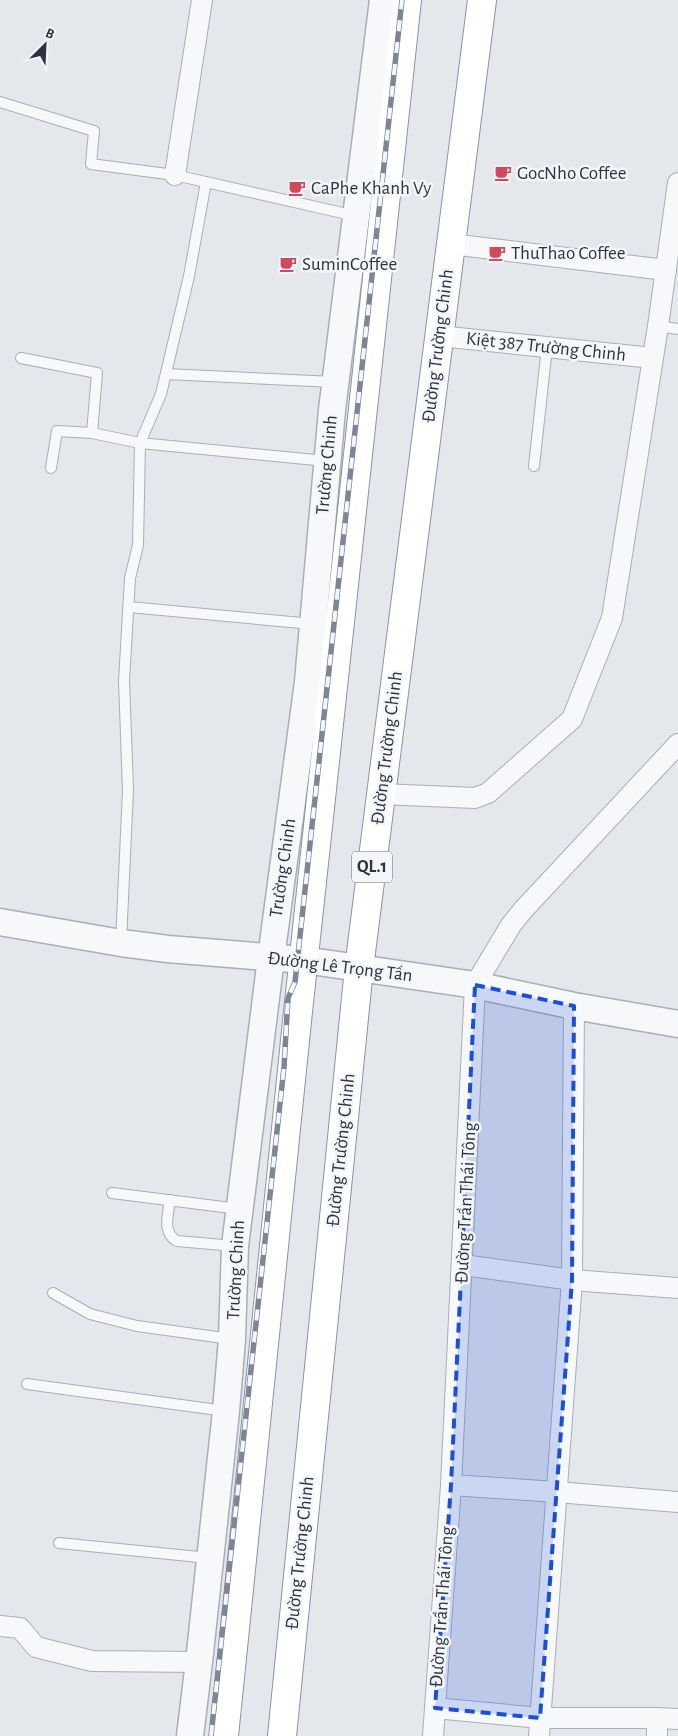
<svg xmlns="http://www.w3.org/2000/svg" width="678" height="1736" font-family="'Alegreya Sans',sans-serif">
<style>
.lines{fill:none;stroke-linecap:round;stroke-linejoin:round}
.service-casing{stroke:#a9aeb7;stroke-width:12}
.minor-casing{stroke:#a9aeb7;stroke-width:22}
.tertiary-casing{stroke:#a9aeb7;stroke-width:29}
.trunk-casing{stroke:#8b94a3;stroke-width:30}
.service{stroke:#f7f8fa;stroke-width:10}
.minor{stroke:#f7f8fa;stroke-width:20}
.tertiary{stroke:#f7f8fa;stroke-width:26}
.trunk{stroke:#fff;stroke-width:28}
.rail-casing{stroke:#7d8696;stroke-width:5.5}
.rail{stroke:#f4f6f9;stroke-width:4;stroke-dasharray:11;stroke-linecap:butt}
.marked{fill:#1d4ed8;fill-opacity:0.2;stroke:#1d4ed8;stroke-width:4;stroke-dasharray:10 6;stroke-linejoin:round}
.labels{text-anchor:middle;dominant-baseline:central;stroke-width:5;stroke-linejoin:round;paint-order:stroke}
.shield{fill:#f4f6f9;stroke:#676e7b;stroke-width:1}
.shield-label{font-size:18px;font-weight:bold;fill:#2b3445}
.poi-label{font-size:19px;fill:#2b3445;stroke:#f4f6f9;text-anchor:start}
.street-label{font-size:19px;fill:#2b3445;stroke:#f4f6f9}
</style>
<rect width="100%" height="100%" fill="#e4e7ec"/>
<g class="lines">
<g class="service-casing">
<g id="service">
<path d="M0,102L94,131L91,164L175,175L356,216"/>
<path d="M658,326L678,329"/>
<path d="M21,358L97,373L92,433"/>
<path d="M166,374L334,382"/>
<path d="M534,466L547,347"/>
<path d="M51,468L57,431L92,433L140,443L326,461"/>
<path d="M129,607L312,624"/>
<path d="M121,942L128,790L124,681L130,578L138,545L140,443L161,394L189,276L206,182"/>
<path d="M112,1193L239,1209"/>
<path d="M170,1200C168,1215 162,1233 177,1241L234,1246"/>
<path d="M53,1293L90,1314L137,1326L231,1339"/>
<path d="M27,1384L225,1411"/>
<path d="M59,1543L209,1558"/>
</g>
</g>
<g class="minor-casing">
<g id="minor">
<path d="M175,175L202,0"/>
<path d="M451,244L666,270"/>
<path d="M439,336L653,358"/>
<path d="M381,794L475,798L488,793L572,719L612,618L658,326L678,183"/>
<path d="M463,1265L572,1280L678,1288"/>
<path d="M451,1485L557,1492L678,1502"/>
<path d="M0,1626L20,1628L36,1647L92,1661L199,1662"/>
<path d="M435,1708L540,1718H657L678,1719"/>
<path d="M433,1736L451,1485L475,985L511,925L524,909L678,744"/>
<path d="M539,1736L572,1280L574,1006"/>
<path d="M657,1736V1718"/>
</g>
</g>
<g class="tertiary-casing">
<g id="tertiary">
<path d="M0,922L121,943L168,949L304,960L475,985L574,1006L678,1024"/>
<path d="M190,1736L199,1662L226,1411L232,1339L235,1246L271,958L308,682L332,410L383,0"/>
</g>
</g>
<g class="trunk-casing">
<g id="trunk">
<path d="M224,1736L297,1021L407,0"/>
<path d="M282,1736L359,968L482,0"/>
</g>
</g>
<use href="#service" class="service"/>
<use href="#minor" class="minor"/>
<use href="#tertiary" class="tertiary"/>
<use href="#trunk" class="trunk"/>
<g class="rail-casing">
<path id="rail" d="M211,1736L284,1067L288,998L295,982L402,0"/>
</g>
<use href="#rail" class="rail"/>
</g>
<path class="marked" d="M475,985L574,1006L572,1280L540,1718L435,1708L451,1485Z"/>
<defs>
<g id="cafe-bare" transform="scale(1.35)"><path d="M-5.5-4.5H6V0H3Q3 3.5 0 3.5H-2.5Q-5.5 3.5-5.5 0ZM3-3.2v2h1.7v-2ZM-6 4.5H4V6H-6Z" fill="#d1495b" stroke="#f4f6f9" stroke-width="2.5" paint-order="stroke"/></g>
</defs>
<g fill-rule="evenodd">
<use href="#cafe-bare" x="503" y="173"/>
<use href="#cafe-bare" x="297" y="188"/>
<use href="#cafe-bare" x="497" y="253"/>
<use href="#cafe-bare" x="288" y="264"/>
</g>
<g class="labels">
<rect class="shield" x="352" y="851.5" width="40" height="31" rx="4"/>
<g class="shield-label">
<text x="372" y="867">QL.1</text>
</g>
<g class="poi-label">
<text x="517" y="173">GocNho Coffee</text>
<text x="311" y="188">CaPhe Khanh Vy</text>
<text x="511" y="253">ThuThao Coffee</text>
<text x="302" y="264">SuminCoffee</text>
</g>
<g class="street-label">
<text transform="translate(438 346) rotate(-83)">Đường Trường Chinh</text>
<text transform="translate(546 347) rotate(6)">Kiệt 387 Trường Chinh</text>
<text transform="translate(327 465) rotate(-85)">Trường Chinh</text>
<text transform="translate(387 748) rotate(-83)">Đường Trường Chinh</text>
<text transform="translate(283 868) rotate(-82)">Trường Chinh</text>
<text transform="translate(340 967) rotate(7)">Đường Lê Trọng Tấn</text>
<text transform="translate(341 1150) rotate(-84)">Đường Trường Chinh</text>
<text transform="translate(466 1203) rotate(-87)">Đường Trần Thái Tông</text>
<text transform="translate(236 1270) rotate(-87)">Trường Chinh</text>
<text transform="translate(300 1553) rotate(-84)">Đường Trường Chinh</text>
<text transform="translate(442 1607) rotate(-86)">Đường Trần Thái Tông</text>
</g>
</g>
<g transform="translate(45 45) rotate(24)" stroke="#f4f6f9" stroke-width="4" paint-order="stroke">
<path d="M0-4L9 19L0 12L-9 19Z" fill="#2b3445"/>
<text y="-8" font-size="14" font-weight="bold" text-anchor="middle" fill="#2b3445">B</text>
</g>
</svg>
